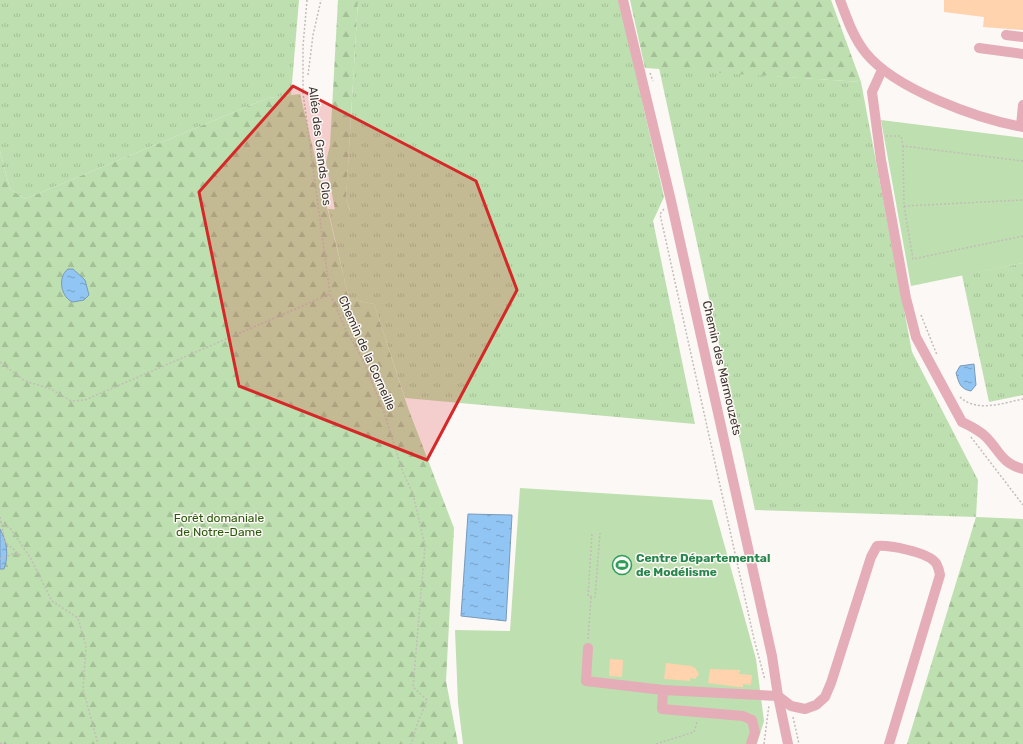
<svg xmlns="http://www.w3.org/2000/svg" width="1023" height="744" font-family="Rubik,sans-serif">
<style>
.grass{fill:url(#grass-tufts)}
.forest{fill:url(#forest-firs)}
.garden{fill:#bedfaf}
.water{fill:url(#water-ripples);stroke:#789ab9}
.building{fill:#fed3ae}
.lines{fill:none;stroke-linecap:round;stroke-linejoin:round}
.path{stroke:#c2bdb9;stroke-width:1.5;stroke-dasharray:2 2;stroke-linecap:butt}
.minor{stroke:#e4adb8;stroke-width:10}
.marked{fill:#d62828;fill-opacity:0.2;stroke:#d62828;stroke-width:3;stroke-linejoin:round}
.labels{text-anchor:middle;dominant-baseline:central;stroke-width:3;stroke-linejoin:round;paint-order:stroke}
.street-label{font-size:12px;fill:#3c342e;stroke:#fcf8f5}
.park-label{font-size:12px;fill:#2b590b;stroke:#fcf8f5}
.leisure-label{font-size:12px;font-weight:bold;fill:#27864d;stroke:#fcf8f5;text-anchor:start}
</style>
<defs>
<pattern id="grass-tufts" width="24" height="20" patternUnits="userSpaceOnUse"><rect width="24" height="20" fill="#bedfaf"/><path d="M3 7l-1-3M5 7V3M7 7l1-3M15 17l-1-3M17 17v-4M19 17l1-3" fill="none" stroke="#a4c097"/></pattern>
<pattern id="forest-firs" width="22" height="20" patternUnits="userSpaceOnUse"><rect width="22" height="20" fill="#bedfaf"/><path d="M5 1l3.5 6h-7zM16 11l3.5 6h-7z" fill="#a4c097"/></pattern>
<pattern id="water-ripples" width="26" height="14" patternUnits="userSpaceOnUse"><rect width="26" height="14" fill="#91c5f4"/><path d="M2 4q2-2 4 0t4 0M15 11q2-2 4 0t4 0" fill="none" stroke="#78a1c6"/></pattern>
</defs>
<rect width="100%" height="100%" fill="#fcf8f5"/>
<g class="grass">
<path d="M0,0H299L291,95L268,98L25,199L10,189L0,151Z"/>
<path d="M358,0H619L664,197L653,221L695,424L405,398L374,304L349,299L328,209L350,210L346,199Z"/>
<path d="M659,68L861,82L912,352L978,480L976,517L755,510Z"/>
<path d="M1023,263V395L989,402L962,275Z"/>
</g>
<g class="forest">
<path d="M338,0H358L346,199L350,211L335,210L326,162L330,145Z"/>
<path d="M630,0H831L861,82L645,68Z"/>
<path d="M300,94L349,299L374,304L408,408L454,528L446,681L458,744H0V151L10,189L25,199L268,98Z"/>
<path d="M976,517L1023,519V744H907Z"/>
</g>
<g class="garden">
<path d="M881,120L1023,138V263L911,286Z"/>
<path d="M520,488L712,500L756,659L764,721L757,744H463L458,703L455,630L510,631Z"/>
</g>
<g class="water">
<path d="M68,269H73L85,280L89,295L84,300L73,302C61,298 57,277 68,269Z"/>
<path d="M974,364L976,385L971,391C960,389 959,383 956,373L960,366Z"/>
<path d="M468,514L512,515L506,621L461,616Z"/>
<path d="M0,529C7,541 9,556 4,569H0Z"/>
</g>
<g class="building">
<path d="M944,0H1023V30L983,27L984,17L944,12Z"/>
<path d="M610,659L623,660L622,677L609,676Z"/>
<path d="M666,663L691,666L695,668L699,674L695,679L690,678V681L664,679Z"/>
<path d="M710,669L740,670L739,674L752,675L751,685L743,684V687H738L708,683Z"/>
</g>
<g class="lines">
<g class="path">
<path d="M307,0L303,46V93L330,294"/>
<path d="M650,73L653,81"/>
<path d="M308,75L313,35L321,0"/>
<path d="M886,136H901L903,146L1023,161"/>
<path d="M903,146L904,206L1023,200"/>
<path d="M904,206L913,259L1023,236"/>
<path d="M664,209L660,214L754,639L765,680"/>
<path d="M921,315L937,355"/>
<path d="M0,362L25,381L51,389L71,401L85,400L330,294L345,328L363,360L384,412L402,470L413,494L425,546L413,687L427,700L418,722L411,744"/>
<path d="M960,397C977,413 1003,403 1023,399"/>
<path d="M971,437L1023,505"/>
<path d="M0,517L5,542L20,555L13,554L0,559"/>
<path d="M0,522L11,529L31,559L52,601L78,618L86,647L83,689L98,744"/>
<path d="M592,534L588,596L595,597L600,533"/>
<path d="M588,639L591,597"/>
<path d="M793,717L799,744"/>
<path d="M0,743L4,744"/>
<path d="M656,744L694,732L697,722"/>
<path d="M764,744L769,705"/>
</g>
<g class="minor">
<path d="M623,0L671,201L772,656L778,696L788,744"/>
<path d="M840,0C847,18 853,37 865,52C894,89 978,119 1023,127"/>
<path d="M1006,35L1023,37"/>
<path d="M979,48L1023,54"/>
<path d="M882,70L872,92L881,160L906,298L916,337L962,422C970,426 979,430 986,437C1000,451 1001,463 1023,469"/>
<path d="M1021,126L1023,105"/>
<path d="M588,648L586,681L663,690L778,696L791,706L805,709L816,705L825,697L831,683L871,557L877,546C890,545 925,552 934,561C938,564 939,570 940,575L889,744"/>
<path d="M663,690L662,709L743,716L752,720L755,732L751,744"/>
</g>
</g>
<path class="marked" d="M293,86L476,181L517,290L427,460L239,386L199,192Z"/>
<defs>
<g id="stadium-ring" transform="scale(1)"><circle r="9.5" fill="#fcf8f5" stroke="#2e9e5b" stroke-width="1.5"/><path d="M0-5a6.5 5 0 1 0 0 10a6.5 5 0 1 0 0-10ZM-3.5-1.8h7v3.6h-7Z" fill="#2e9e5b"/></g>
</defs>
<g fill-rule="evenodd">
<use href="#stadium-ring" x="622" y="565"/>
</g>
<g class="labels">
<g class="street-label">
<text transform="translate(320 146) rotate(83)">Allée des Grands Clos</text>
<text transform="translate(367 353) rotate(66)">Chemin de la Corneille</text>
<text transform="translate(722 368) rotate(77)">Chemin des Marmouzets</text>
</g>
<g class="park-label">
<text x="219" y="518">Forêt domaniale<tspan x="219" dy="14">de Notre-Dame</tspan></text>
</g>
<g class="leisure-label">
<text x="636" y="558">Centre Départemental<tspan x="636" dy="14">de Modélisme</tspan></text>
</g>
</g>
</svg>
